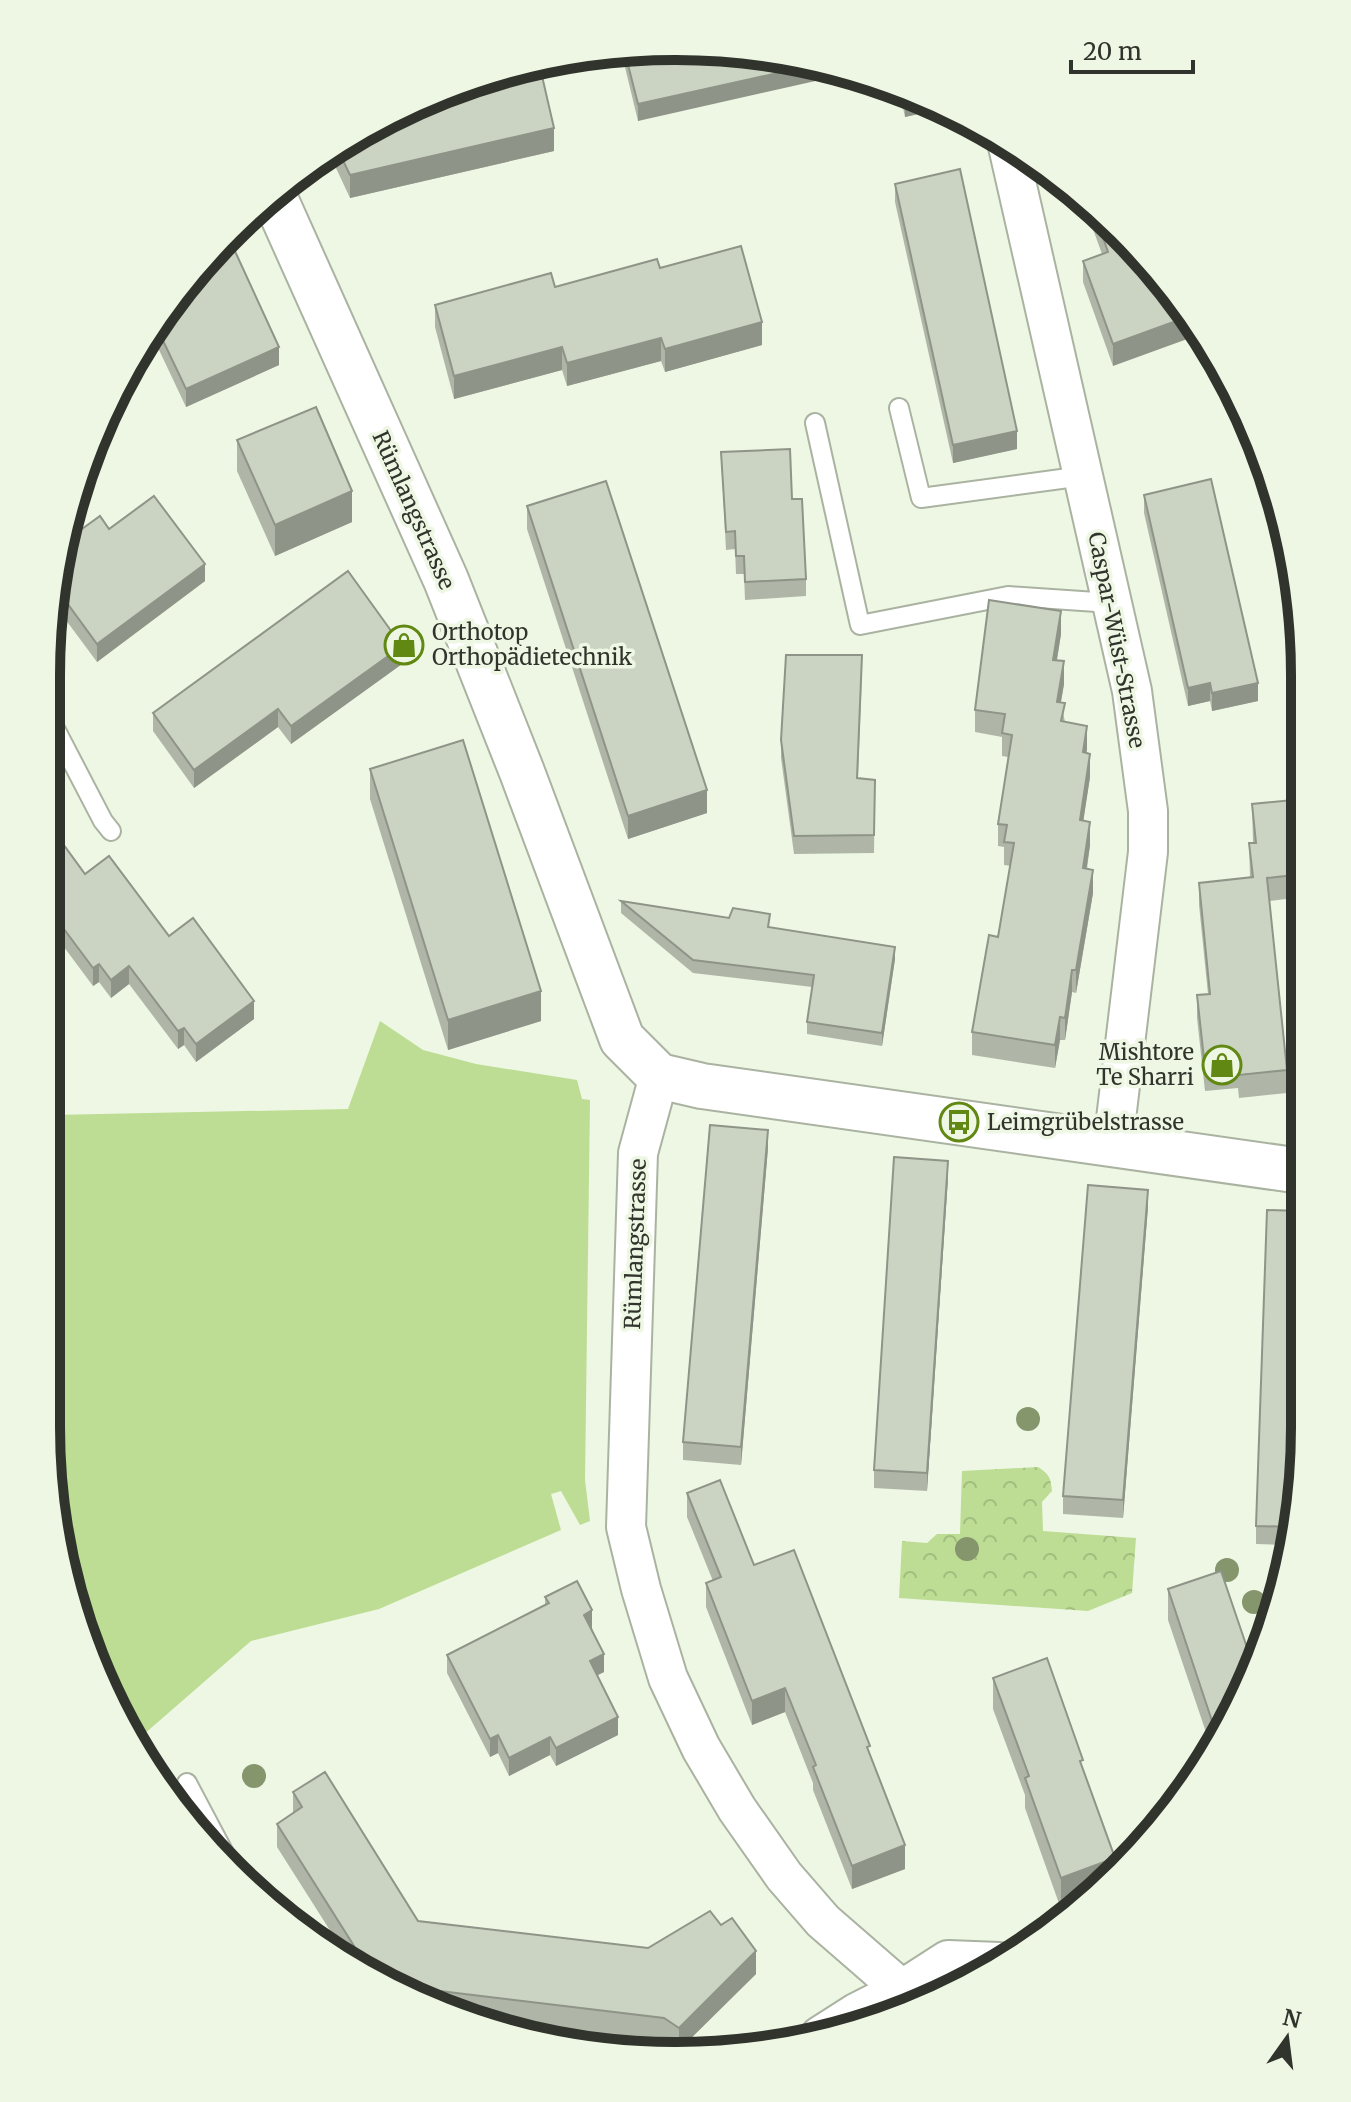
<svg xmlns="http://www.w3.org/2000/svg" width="1351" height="2102" font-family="Merriweather,serif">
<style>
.grass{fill:#bcdd93}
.forest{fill:url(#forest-crowns)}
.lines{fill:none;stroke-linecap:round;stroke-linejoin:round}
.lane-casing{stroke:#aab3a1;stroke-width:22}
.street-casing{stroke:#aab3a1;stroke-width:42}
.secondary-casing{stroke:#aab3a1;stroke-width:48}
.lane{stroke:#fff;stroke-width:18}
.street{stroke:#fff;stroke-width:38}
.secondary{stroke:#fff;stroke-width:44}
.tree{fill:#85956c}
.wall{fill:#afb6a7}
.shaded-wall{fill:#8e9488}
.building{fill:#cbd4c2;stroke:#8e9488;stroke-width:2}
.labels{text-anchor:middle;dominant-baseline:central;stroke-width:7;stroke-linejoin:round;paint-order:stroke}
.street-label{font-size:22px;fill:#30342c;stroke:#eef7e3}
.poi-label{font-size:22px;fill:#30342c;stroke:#eef7e3;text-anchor:start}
.rim{fill:none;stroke:#30342c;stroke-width:10}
</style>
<defs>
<pattern id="forest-crowns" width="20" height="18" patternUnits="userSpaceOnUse" patternTransform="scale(2)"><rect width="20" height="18" fill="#bcdd93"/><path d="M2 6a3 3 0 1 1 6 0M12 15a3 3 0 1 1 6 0" fill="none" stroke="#a2be7f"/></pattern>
</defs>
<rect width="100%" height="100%" fill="#eef7e3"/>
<path class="grass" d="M380,1021L423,1050L476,1064L577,1080L582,1099L590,1100L585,1480L590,1521L580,1525L561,1491L551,1494L561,1530L379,1609L251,1641L135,1742L79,1628L46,1427L48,1113L53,1115L348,1109Z"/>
<path class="forest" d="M1038,1467C1049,1474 1051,1478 1052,1491L1042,1502L1043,1531L1136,1538L1132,1593L1088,1611L899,1598L902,1541L927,1543L937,1534H960L962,1471Z"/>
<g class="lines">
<g class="lane-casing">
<g id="lane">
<path d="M899,408L921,498L1083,476"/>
<path d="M815,423L860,625L1008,596L1111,603"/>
<path d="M51,721L103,821L111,831"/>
<path d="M187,1783L224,1853"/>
</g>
</g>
<g class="street-casing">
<g id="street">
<path d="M1007,142L1132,691L1148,811V852L1113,1144"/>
<path d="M659,1076L638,1153L626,1527L641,1589L668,1678L701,1748L737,1809L784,1876L823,1921L914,2000"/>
<path d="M820,2036L856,2013L903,1989L948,1960L999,1962"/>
</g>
</g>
<g class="secondary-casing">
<path id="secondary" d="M273,194L446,580L522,772L622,1039L659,1076L702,1086L1301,1171"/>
</g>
<use href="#lane" class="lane"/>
<use href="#street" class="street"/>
<use href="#secondary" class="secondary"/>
</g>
<g class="tree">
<circle cx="1028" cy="1419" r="12"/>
<circle cx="967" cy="1549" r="12"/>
<circle cx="1227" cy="1570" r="12"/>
<circle cx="1254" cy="1602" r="12"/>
<circle cx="254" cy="1776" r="12"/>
</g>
<g class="wall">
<path d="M634,47L757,51L638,121L624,63V49Z"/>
<path d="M899,89L940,108V109L905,117Z"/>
<path d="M397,111L554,151L350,198L329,153Z"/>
<path d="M895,184L1017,449L953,463L895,202Z"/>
<path d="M1081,196L1090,202L1175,293L1113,366L1083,282V261L1102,254Z"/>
<path d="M202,261L279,365L186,407L152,335Z"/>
<path d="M660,268L762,345L665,372L661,361L567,386L562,370L454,399L435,327V305L555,287Z"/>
<path d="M237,440L352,522L275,556L237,471Z"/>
<path d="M721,452L792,499L806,579V596L745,600L744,574H736L735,549L726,550Z"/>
<path d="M1144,495L1258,701L1212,711L1210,701L1188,706L1144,513Z"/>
<path d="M527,506L707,813L628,839L527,529Z"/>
<path d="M109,529L205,581L97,662L51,600V593L68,539Z"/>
<path d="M1061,634L1057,660L1064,684L1061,702L1065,722L1087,749L1086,753L1090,777L1083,821L1090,845L1087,869L1093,893L1076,993L1072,992L1065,1040H1060L1055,1068L972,1055V1032L998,937L1011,866L1004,865V847L998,846V824L1008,757L1002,756V737L975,732V710Z"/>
<path d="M402,664L291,744L278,727L194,788L153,731V713Z"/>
<path d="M862,672L858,778L875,780L874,853L794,854L781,758V740Z"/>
<path d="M370,769L541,1021L448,1050L370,799Z"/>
<path d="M1303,799L1302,897L1269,901L1287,1070V1093L1239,1098L1238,1088L1205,1091L1197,1018V995L1208,994L1199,905V883L1250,877L1249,843H1253L1252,804Z"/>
<path d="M50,826L85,874L169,936L254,1019L196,1062L184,1045L178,1049L129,984L111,998L99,982L93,986L49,927Z"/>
<path d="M621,901L770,927L895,959L882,1046L807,1034V1022L812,987L693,973L621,913Z"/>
<path d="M768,1148L741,1465L683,1460V1442Z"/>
<path d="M948,1178L927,1491L874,1488V1470Z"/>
<path d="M1148,1207L1123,1518L1063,1514V1496Z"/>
<path d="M687,1493L754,1565L870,1755L905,1869L852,1889L813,1790V1783L785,1712L752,1725L706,1607V1583L713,1581L687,1517Z"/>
<path d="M1300,1508L1290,1545L1256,1544V1526Z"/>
<path d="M1168,1589L1255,1671L1210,1744L1168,1620Z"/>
<path d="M545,1597L592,1628L604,1672L597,1675L618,1735L556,1766L550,1755L509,1776L498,1753L490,1757L447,1673V1655L545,1605Z"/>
<path d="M993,1678L1115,1871L1061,1909L1025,1808V1795L993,1709Z"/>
<path d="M293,1792L418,1921L756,1974L679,2050L664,2041L462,2017L345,1954L277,1847V1824L293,1813Z"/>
</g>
<g class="shaded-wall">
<path d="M814,65L851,73L638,121V104Z"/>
<path d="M917,97L940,108V109L905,117V100Z"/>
<path d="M554,128V151L350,198V175Z"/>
<path d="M1190,316L1201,334L1113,366V344Z"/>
<path d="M762,322V345L665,372V349Z"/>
<path d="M661,338V361L567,386V363Z"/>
<path d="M279,347V365L186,407V389Z"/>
<path d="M562,347V370L454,399V376Z"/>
<path d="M1017,431V449L953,463V445Z"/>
<path d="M352,491V522L275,556V525Z"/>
<path d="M205,564V581L97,662V644Z"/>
<path d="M1061,611V634L1053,683V660Z"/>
<path d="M402,646V664L291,744V726Z"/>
<path d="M1064,661V684L1057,724V702Z"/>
<path d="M1210,683V701L1188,706V688Z"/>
<path d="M1258,683V701L1212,711V693Z"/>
<path d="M278,709V727L194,788V770Z"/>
<path d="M1087,726V749L1083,775V752Z"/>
<path d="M1090,754V777L1080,843V820Z"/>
<path d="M707,790V813L628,839V816Z"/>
<path d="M1090,822V845L1083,891V868Z"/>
<path d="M1093,870V893L1076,993V970Z"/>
<path d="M895,947V959L882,1046V1033Z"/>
<path d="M99,964V982L93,986V968Z"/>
<path d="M129,966V984L111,998V980Z"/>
<path d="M1072,970V992L1065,1040V1018Z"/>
<path d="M541,991V1021L448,1050V1020Z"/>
<path d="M254,1001V1019L196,1062V1044Z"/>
<path d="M1060,1017V1040L1055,1068V1045Z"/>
<path d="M184,1028V1045L178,1049V1031Z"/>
<path d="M768,1130V1148L741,1465V1447Z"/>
<path d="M948,1161V1178L927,1491V1473Z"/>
<path d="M1148,1190V1207L1123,1518V1500Z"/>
<path d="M592,1610V1628L584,1633V1615Z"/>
<path d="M604,1654V1672L590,1679V1661Z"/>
<path d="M785,1688V1712L752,1725V1701Z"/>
<path d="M618,1717V1735L556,1766V1748Z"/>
<path d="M498,1735V1753L490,1757V1739Z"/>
<path d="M550,1737V1755L509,1776V1758Z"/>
<path d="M905,1845V1869L852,1889V1866Z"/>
<path d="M1115,1858V1871L1080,1902L1061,1909V1878Z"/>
<path d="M756,1951V1974L679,2050V2028Z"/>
</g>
<g class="building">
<path d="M634,47L757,51L814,65L638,104L624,49Z"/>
<path d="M539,63L554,128L350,175L337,148L397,111L512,68Z"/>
<path d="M903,91L917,97L905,100Z"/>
<path d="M960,169L1017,431L953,445L895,184Z"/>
<path d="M1091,203L1175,293L1190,316L1113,344L1083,261L1108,252Z"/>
<path d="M228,236L279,347L186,389L157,328L202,261Z"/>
<path d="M741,246L762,322L665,349L661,338L567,363L562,347L454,376L435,305L551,273L555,287L657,259L660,268Z"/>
<path d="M316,407L352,491L275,525L237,440Z"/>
<path d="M790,449L792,499H802L806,579L745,582L744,556H736L735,531L726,532L721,452Z"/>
<path d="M1211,479L1258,683L1212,693L1210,683L1188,688L1144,495Z"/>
<path d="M606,481L707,790L628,816L527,506Z"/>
<path d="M154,496L205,564L97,644L54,585L68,539L100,516L109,529Z"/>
<path d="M348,571L402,646L291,726L278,709L194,770L153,713Z"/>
<path d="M989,600L1061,611L1053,660L1064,661L1057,702L1065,703L1061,721L1087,726L1083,752L1090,754L1080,820L1090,822L1083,868L1093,870L1076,970H1072L1065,1018L1060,1017L1055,1045L972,1032L989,935L998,937L1014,843L1004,842L1007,825L998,824L1012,735L1002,733L1005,714L975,710Z"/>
<path d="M786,655H862L857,778L875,780L874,835L794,836L781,740Z"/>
<path d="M463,740L541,991L448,1020L370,769Z"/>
<path d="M1303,799V874L1267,878L1287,1070L1239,1075L1238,1065L1205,1068L1197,995L1210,994L1199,883L1253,877L1249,843H1256L1252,804Z"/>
<path d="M50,826L85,874L109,856L169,936L193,918L254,1001L196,1044L184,1028L178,1031L129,966L111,980L99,964L93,968L49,909Z"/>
<path d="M621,901L729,918L733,908L770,914L768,927L895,947L882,1033L807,1022L814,975L693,960Z"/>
<path d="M710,1125L768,1130L741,1447L683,1442Z"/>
<path d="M894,1157L948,1161L927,1473L874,1470Z"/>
<path d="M1088,1185L1148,1190L1123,1500L1063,1496Z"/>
<path d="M1267,1210L1301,1211L1300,1508L1295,1527L1256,1526Z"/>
<path d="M720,1480L754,1565L794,1550L870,1746L867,1747L905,1845L852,1866L813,1767L816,1765L785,1688L752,1701L706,1583L721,1577L687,1493Z"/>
<path d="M1221,1571L1255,1671L1216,1733L1168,1589Z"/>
<path d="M577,1581L592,1610L584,1615L604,1654L590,1661L618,1717L556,1748L550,1737L509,1758L498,1735L490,1739L447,1655L549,1603L545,1597Z"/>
<path d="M1047,1658L1083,1760L1080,1761L1115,1858L1061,1878L1025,1778L1029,1776L993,1678Z"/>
<path d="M325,1772L418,1921L648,1948L710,1911L721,1925L732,1918L756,1951L679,2028L664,2018L407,1987L357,1961L354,1946L277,1824L302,1807L293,1792Z"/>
</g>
<defs>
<g id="shop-ring" transform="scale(2)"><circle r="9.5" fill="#eef7e3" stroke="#608813" stroke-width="1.5"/><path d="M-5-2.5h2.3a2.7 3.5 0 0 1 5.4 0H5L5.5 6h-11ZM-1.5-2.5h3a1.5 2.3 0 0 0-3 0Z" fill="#608813"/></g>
<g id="bus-ring" transform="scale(2)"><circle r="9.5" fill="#eef7e3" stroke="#608813" stroke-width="1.5"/><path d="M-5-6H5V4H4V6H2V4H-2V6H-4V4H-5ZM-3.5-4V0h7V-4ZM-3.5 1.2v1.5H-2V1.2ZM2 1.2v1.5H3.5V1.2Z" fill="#608813"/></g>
</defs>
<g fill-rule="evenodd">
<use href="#shop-ring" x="404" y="645"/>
<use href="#shop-ring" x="1222" y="1065"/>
<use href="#bus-ring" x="959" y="1122"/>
</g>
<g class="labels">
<g class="street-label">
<text transform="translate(414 510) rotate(66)">Rümlangstrasse</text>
<text transform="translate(1117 640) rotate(79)">Caspar-Wüst-Strasse</text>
<text transform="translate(635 1244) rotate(-88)">Rümlangstrasse</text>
</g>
<g class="poi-label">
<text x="432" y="632">Orthotop<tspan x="432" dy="25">Orthopädietechnik</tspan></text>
<text x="1194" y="1052" text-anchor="end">Mishtore<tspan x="1194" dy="25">Te Sharri</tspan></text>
<text x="987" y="1122">Leimgrübelstrasse</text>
</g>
</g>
<path d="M0 0H1351V2102H0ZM675 60H676A615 615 0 0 1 1291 675V1427A615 615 0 0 1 676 2042H675A615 615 0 0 1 60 1427V675A615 615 0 0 1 675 60Z" fill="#eef7e3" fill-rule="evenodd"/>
<path class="rim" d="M675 60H676A615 615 0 0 1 1291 675V1427A615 615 0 0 1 676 2042H675A615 615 0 0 1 60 1427V675A615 615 0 0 1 675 60Z"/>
<g transform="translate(1287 2038) rotate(14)" stroke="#eef7e3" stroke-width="6" paint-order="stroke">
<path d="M0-6L14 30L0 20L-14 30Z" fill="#30342c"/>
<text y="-12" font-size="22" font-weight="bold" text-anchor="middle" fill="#30342c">N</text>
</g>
<path d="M1071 60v12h122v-12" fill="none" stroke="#30342c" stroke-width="4"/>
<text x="1083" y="60" font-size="24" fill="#30342c" stroke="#eef7e3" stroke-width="6" paint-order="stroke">20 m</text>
</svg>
